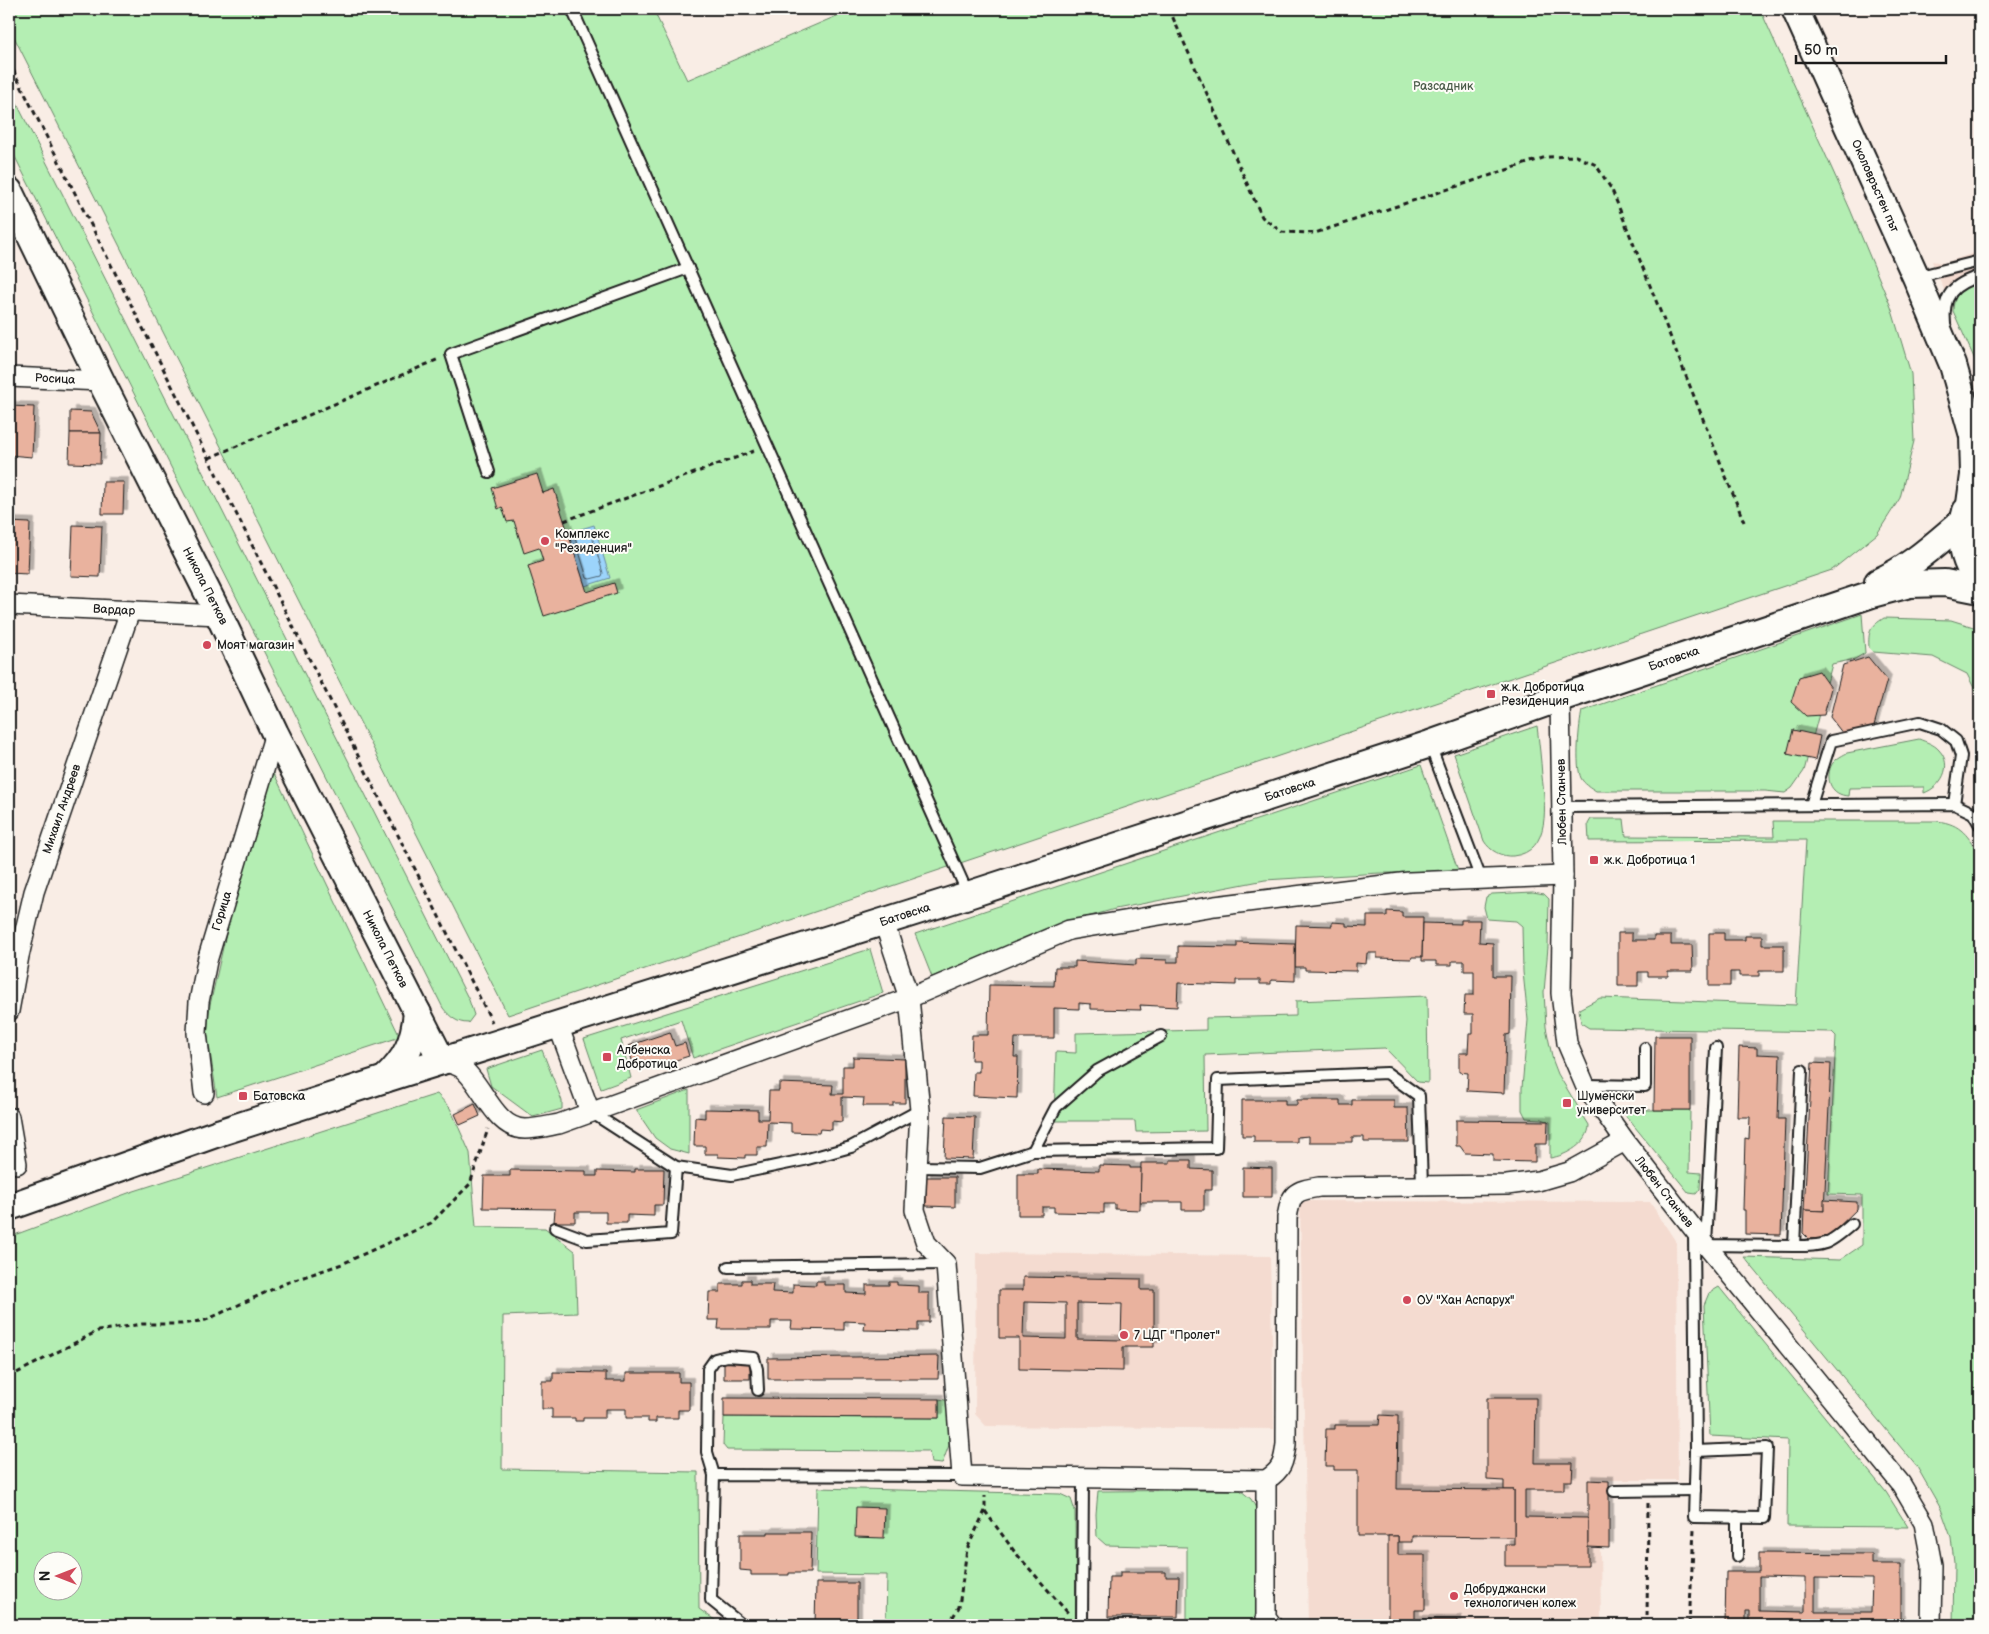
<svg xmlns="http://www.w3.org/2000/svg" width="1989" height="1634" font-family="'Balsamiq Sans',sans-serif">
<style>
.built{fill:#f4dbd0}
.green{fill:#b4eeb3;stroke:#688568;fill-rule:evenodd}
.water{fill:#9cd4fb;stroke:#698aa2}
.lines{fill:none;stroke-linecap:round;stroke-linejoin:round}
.shore{stroke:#4f6675;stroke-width:1}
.building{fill:#e9b29e;stroke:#1c1c1c;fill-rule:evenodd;filter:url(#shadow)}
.lane-casing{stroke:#1c1c1c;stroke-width:14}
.street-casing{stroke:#1c1c1c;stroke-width:22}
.secondary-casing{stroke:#1c1c1c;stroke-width:30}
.path{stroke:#1c1c1c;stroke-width:3;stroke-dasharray:5 4;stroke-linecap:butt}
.lane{stroke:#fdfcf7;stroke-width:10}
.street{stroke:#fdfcf7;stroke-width:19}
.secondary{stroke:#fdfcf7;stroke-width:26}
.poi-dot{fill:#d1495b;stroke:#fdfcf7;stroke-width:2}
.labels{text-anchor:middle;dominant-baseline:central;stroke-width:4;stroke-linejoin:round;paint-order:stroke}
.park-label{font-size:12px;fill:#4a5b49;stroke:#fdfcf7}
.street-label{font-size:12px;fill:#1c1c1c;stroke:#fdfcf7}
.poi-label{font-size:12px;fill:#1c1c1c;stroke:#fdfcf7;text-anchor:start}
</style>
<defs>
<filter id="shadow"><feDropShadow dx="4.5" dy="-4.5" stdDeviation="0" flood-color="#0004"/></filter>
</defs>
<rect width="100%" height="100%" fill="#f9ede5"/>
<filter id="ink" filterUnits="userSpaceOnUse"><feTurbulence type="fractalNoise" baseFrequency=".02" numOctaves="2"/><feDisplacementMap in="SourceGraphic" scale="10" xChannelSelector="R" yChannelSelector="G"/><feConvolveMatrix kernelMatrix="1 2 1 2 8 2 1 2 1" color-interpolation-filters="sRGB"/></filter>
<g filter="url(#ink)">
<g class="built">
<path d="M1980,251V286L1973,285L1953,304V311L1932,261L1944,263Z"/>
<path d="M1300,1201L1650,1202L1676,1242L1678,1480H1588V1547L1600,1548L1601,1625H1308Z"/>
<path d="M976,1253L1270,1256L1274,1429L986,1426L975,1414Z"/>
</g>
<g class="green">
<path d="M9,9H653L687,80L853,9H1760L1850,209L1891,307L1911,374L1914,441L1900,498L1877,534L1832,570L508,1015L9,27Z"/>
<path d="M9,88L469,1000L474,1015L468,1023C457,1023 450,1017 443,1008L9,145Z"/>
<path d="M1973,285L1980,286V304L1978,305L1980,314V371L1953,311C1953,297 1960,289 1973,285Z"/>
<path d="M1980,505V568L1972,547Z"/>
<path d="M1862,614L1865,653L1855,659L1832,664L1804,771L1792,788L1785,793L1765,791H1596C1590,787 1584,784 1581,778C1575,765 1579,725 1582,711Z"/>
<path d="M1884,618L1951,620L1980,629V700L1967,674L1933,657L1873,652L1869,648C1868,631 1870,627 1884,618Z"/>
<path d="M1537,726C1539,743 1541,759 1542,776C1545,803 1552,852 1513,856C1502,857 1490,851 1484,841L1454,754Z"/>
<path d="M1919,739C1926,742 1934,744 1939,750C1954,766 1941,787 1924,793V787L1849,788L1848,796C1832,795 1825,781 1831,766C1834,760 1841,756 1847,753Z"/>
<path d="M1421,765L1459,873H1380L1265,880L1115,909L1052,927L932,977L915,934Z"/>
<path d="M271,767L400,1037L217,1097L207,1032L210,1005L233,903Z"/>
<path d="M1591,819H1624L1626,836L1774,837L1773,821H1937C1962,824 1968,836 1980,856V1625H1953L1954,1563L1951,1537L1941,1509L1917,1467L1744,1257L1840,1260L1862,1245V1195L1828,1194L1836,1036L1832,1032L1589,1028L1581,1023L1579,1009L1600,998L1796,1005L1806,840L1589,841L1588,824Z"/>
<path d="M1533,892L1544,894L1549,899L1548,947L1544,992L1546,1027L1553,1061L1558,1074L1589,1125C1589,1143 1566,1156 1550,1158V1122L1542,1119L1526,1118L1522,1110V1088L1528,1020L1523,972L1522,926L1516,921L1487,919L1484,907L1486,897L1492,894Z"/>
<path d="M870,949L883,993L693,1058L681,1020L621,1040L631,1078L601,1089L584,1039Z"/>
<path d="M1427,996L1428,1083L1418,1082L1385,1048L1205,1055L1206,1131L1136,1132L1135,1121H1054L1056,1052L1076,1053V1033L1206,1030V1018L1296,1016V1001Z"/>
<path d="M542,1050L562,1101V1109L533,1117L491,1086L486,1069Z"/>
<path d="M689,1090V1154L670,1149L655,1138L636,1110Z"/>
<path d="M437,1094L450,1108L470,1153L476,1227L545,1228L575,1251L577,1313L503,1316L502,1469L698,1472L699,1609L722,1625H9V1237L131,1192ZM42,1562H72V1592H42Z"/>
<path d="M1621,1110H1690L1689,1172L1701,1173L1700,1189L1696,1194L1689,1193Z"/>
<path d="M1719,1287L1886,1492L1908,1527L1787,1526L1788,1440L1710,1436L1704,1305L1709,1293Z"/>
<path d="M939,1399L950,1401L949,1445L942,1464L931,1463L929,1451L727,1450L723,1445L724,1417L939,1418Z"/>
<path d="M818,1488L1060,1494L1071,1499L1075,1511L1076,1625H886L887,1575L816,1574Z"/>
<path d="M1240,1490L1251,1499L1256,1508V1612L1254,1620L1245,1624L1187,1622V1547L1106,1545L1097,1537L1096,1514L1098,1491Z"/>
</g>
<path class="water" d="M594,525L610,578L585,586L568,533Z"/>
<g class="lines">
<path class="shore" d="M588,532L591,533L603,573L602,576L590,579L587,578L575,538L576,535Z"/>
</g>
<g class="building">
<path d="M9,406L34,407L32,457L9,455Z"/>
<path d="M70,411L91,412L101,433H70Z"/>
<path d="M70,433H101L100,464L69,463Z"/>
<path d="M537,474L543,493L554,489L587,592L614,583L617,593L544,616L528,566L543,561L539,548L524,553L514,521L507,522L502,507L498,509L492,488Z"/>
<path d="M103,482H124L123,514H102Z"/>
<path d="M9,522L30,523L28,574L9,573Z"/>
<path d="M73,525L102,526L100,577L71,576Z"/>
<path d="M1868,657L1887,680L1873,729L1843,734L1830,717L1843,665Z"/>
<path d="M1819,671L1831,688L1824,715L1806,716L1791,702L1799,677Z"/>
<path d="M1793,730L1820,736L1815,760L1787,754Z"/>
<path d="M1387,911L1402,912V917H1423L1422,957H1412L1411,959L1377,958V953H1367L1366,964L1356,963V971L1305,970V967H1295L1296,925L1332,926V922L1346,923V926L1367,927V916H1387Z"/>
<path d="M1461,920H1480L1479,942L1493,943V976H1511L1510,1034L1506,1035L1504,1093L1467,1091L1468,1073L1459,1072V1053H1468L1469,1034H1473V1014H1464L1465,995H1474V971H1464V961H1452V965H1436V961H1422L1423,923L1461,924Z"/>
<path d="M1618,933H1632V940H1654V936H1671V945H1692L1693,971H1668V976H1648V972H1638V986H1618Z"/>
<path d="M1709,933H1724V940H1745V936H1762V945H1784V971H1759V976H1739V972H1730V986H1709Z"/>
<path d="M1237,942L1295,944V981L1271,980V984H1260V980H1236V985L1178,983L1177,1007L1140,1005L1141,1010L1091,1009V1004L1079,1003V1009L1054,1008V1038H1015L1014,1057H1018L1017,1098L973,1096L974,1072H979V1060H971L972,1035H988L989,985L1054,986L1055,967H1075V961L1136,965V959L1167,960V962H1178V946L1237,947Z"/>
<path d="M670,1032L675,1046L685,1043L689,1056L648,1069L646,1063L634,1067L628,1046Z"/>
<path d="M1655,1036H1690V1110H1654Z"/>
<path d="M1739,1047L1757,1048V1054L1780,1055L1778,1119H1785L1781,1235L1745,1234V1210H1743L1745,1138L1749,1139L1750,1117H1737Z"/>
<path d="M853,1057L905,1059V1103H893V1106H863L864,1098L842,1097V1122L832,1121V1130L820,1129L819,1133L791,1132V1123L768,1122L767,1147H757V1155H745V1158L718,1157V1154H705V1146H694L695,1117L705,1118V1109L758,1110V1119H768L769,1091H779V1083L833,1085L832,1094H843V1066H853Z"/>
<path d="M1812,1063L1831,1064L1824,1211L1804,1210Z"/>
<path d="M1242,1100H1285V1105H1297V1100H1340V1105H1352V1100H1394V1108H1408L1409,1142H1364V1137H1352V1142H1309V1136L1297,1137V1142H1254V1136H1242Z"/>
<path d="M475,1104L480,1116L460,1125L455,1114Z"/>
<path d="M946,1116L975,1117L973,1159L944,1158Z"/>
<path d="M1456,1120L1548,1121L1547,1144H1535V1162L1493,1161V1154L1465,1153L1460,1146H1456Z"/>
<path d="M1170,1160H1191V1169L1212,1170V1190H1204V1210H1182V1202H1140L1141,1163H1170Z"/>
<path d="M1099,1165L1130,1166V1168H1141L1140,1210L1115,1209V1204H1104V1213L1054,1212V1207H1042V1215H1018V1174H1038V1169L1099,1171Z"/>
<path d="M1243,1167L1272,1168V1197H1243Z"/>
<path d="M635,1169H664L663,1205H654V1216L627,1215V1223H606V1212H575V1222H554L555,1209L483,1208L484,1176H510V1170L586,1171V1176H597V1171L635,1172Z"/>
<path d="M926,1177H955V1207L926,1206Z"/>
<path d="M1824,1200L1857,1202V1209L1826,1239H1809L1803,1233L1804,1210L1824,1211Z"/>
<path d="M1023,1277L1141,1279V1290H1154V1347H1123V1371L1019,1369V1338H999V1290H1023ZM1024,1302L1066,1303V1339L1023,1338ZM1077,1303L1122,1304L1121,1340L1077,1339Z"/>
<path d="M742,1280H750V1284H773L772,1292L793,1293V1284L816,1285V1281H824V1285H846V1293L866,1294V1285H889V1282H897V1285L919,1286V1293H929V1322H918V1331L864,1330L865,1322L844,1321V1330L791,1329L792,1321H771V1329H718L719,1320H708L709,1292H720V1284H742Z"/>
<path d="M939,1356L938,1379H768V1358Z"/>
<path d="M724,1361L750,1362V1379H724Z"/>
<path d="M553,1372L606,1373V1381H626V1373H679V1382H689V1410H678V1418H656V1422H648V1418H626V1409H605V1418H583V1421H575V1418H552V1409H542V1381H553Z"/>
<path d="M724,1398L939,1399V1418L724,1417Z"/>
<path d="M1487,1398H1536L1535,1463H1573L1572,1481H1564V1490H1525V1517L1588,1518V1566H1505V1544H1514V1490H1504V1481L1487,1480Z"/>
<path d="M1380,1415L1398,1416L1397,1489L1514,1490V1537L1412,1536V1542H1398V1536H1358V1470H1334V1466H1325L1326,1429H1335V1425H1379Z"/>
<path d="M1588,1480L1609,1481V1548L1588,1547Z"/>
<path d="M856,1507L885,1508L884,1538L855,1537Z"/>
<path d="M768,1532H811L810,1573H789V1575H751V1571L740,1570V1534H768Z"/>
<path d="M1388,1536H1398V1555H1425V1610H1415V1620H1457V1625H1384V1620H1388Z"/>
<path d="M1759,1553L1872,1554V1564H1901V1625H1750V1611H1746V1625H1725L1726,1572H1759ZM1759,1577L1805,1578V1612L1759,1611ZM1815,1578L1872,1579L1871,1612H1815Z"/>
<path d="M1120,1572H1166V1577H1179L1178,1617H1108L1109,1577H1120Z"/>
<path d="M816,1583H857V1625H815Z"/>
</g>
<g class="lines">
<g class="lane-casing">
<g id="lane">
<path d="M572,9L968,894"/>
<path d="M1916,277L1980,261"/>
<path d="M1945,325C1942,295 1953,284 1980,276"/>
<path d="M489,472L451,354L688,268"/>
<path d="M1430,745L1481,879"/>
<path d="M1811,805L1831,741L1920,722L1941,729L1956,741L1961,756L1954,804"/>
<path d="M1562,807L1954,804L1973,813L1980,825"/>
<path d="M1716,1048L1706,1245L1794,1246L1802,1070"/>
<path d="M1585,1085L1645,1086V1048"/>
<path d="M591,1112L676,1167L732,1175L804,1160L851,1147L920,1110"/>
<path d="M1033,1151L1056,1107L1097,1071L1161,1036"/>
<path d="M918,1167L980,1168L1033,1151L1216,1148L1218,1080L1387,1073L1419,1096L1422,1185"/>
<path d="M555,1228L587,1240L671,1234L676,1167"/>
<path d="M1694,1233L1696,1451L1694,1517L1764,1518L1767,1448L1696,1451"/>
<path d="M1794,1246C1825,1246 1828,1245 1852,1224"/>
<path d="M728,1267L946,1264"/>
<path d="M714,1475L707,1452L708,1369L715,1359L727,1356L754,1358L757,1369L758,1390"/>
<path d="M1614,1491L1695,1490"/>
<path d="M1737,1517V1556"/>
<path d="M742,1625L711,1600L714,1475L962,1476"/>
<path d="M1082,1625L1083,1477"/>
</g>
</g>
<g class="street-casing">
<g id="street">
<path d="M9,377L101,381"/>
<path d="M9,605L219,615"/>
<path d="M1560,698L1563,876L1561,993L1567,1043L1585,1085L1625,1141L1706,1245L1901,1484L1924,1523L1932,1565L1931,1625"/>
<path d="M884,922L909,998L920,1110L915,1210L926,1243L946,1264L962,1476L1266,1480C1282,1470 1284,1462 1286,1444L1287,1218C1291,1193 1294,1191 1319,1187L1507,1185L1538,1181L1569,1172L1625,1141"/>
<path d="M9,1011L19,956L34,892L130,611"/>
<path d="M558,1025L590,1112"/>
<path d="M442,1061C449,1063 458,1065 463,1069C483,1085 495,1129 525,1129C536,1129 548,1126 559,1124L909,998L1069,930L1215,906L1409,882L1563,876"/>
<path d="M204,1093L197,1033L199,1002L207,961L275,733"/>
<path d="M9,1117L17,1164"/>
<path d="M1266,1480V1617L1272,1625"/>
</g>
</g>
<g class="secondary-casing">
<g id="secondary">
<path d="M1795,9L1916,277L1953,365L1973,436L1974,475L1970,504"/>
<path d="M9,191L101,381L219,615L275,733L442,1061"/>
<path d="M1966,511C1959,537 1962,562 1980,583"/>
<path d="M1878,582C1913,566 1935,544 1964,520"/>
<path d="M385,1079C407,1058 414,1042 417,1012"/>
<path d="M9,1207L221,1132L385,1079L968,895L1430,744L1560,698L1872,594L1910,584L1945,583L1980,590"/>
</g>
</g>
<g class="path">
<path d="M1169,9L1262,217L1282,232L1315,233L1546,157L1576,156L1596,165L1612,190L1744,522"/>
<path d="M9,62L492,1022"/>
<path d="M209,458L439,359"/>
<path d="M564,521L754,451"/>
<path d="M9,1377L98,1331L142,1324H182L206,1320L286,1283L342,1264L431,1223L470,1184L488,1129"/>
<path d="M985,1511L1014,1551L1068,1613"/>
<path d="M948,1625L959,1607L967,1549L985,1511V1496"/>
<path d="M1647,1625L1648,1503"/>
<path d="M1689,1625L1694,1530"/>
</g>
<use href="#lane" class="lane"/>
<use href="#street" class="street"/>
<use href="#secondary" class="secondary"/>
</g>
</g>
<g class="poi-dot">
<circle cx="545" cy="541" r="5"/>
<circle cx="207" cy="645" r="5"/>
<rect x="1486" y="689" width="10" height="10" rx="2.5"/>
<rect x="1589" y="855" width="10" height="10" rx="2.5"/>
<rect x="602" y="1052" width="10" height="10" rx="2.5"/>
<rect x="238" y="1091" width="10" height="10" rx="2.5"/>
<rect x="1562" y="1098" width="10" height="10" rx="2.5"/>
<circle cx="1407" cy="1300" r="5"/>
<circle cx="1124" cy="1335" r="5"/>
<circle cx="1454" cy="1596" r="5"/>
</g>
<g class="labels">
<g class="park-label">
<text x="1443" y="86">Разсадник</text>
</g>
<g class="street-label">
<text transform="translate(1875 186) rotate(66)">Околовръстен път</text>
<text transform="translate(55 379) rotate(3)">Росица</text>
<text transform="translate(205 586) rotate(63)">Никола Петков</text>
<text transform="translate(114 610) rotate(3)">Вардар</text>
<text transform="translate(1674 659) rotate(-19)">Батовска</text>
<text transform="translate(1290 790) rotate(-18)">Батовска</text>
<text transform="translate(1562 802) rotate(-91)">Любен Станчев</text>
<text transform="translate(62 809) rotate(-71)">Михаил Андреев</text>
<text transform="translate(222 911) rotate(-73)">Горица</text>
<text transform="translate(905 915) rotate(-18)">Батовска</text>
<text transform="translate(385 949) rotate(63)">Никола Петков</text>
<text transform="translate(1664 1192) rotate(52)">Любен Станчев</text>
</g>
<g class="poi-label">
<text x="555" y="534">Комплекс<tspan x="555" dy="14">"Резиденция"</tspan></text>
<text x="217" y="645">Моят магазин</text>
<text x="1501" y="687">ж.к. Добротица<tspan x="1501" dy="14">Резиденция</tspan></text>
<text x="1604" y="860">ж.к. Добротица 1</text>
<text x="617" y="1050">Албенска<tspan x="617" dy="14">Добротица</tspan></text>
<text x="253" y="1096">Батовска</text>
<text x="1577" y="1096">Шуменски<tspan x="1577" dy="14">университет</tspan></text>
<text x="1417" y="1300">ОУ "Хан Аспарух"</text>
<text x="1134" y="1335">7 ЦДГ "Пролет"</text>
<text x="1464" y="1589">Добруджански<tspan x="1464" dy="14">технологичен колеж</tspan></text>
</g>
</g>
<rect width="1989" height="1634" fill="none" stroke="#fdfcf7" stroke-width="30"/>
<rect x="15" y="15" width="1959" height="1604" fill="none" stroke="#1c1c1c" stroke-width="2" filter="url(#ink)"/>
<g transform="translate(58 1576) rotate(270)"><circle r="24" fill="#fdfcf7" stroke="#a3a29f"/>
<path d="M0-4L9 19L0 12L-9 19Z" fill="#d1495b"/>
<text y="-8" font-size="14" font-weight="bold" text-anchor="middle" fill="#1c1c1c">N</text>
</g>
<path d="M1796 55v8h150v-8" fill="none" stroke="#1c1c1c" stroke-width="2.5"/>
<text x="1804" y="55" font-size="15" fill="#1c1c1c" stroke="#fdfcf7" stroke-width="4" paint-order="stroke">50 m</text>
</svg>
